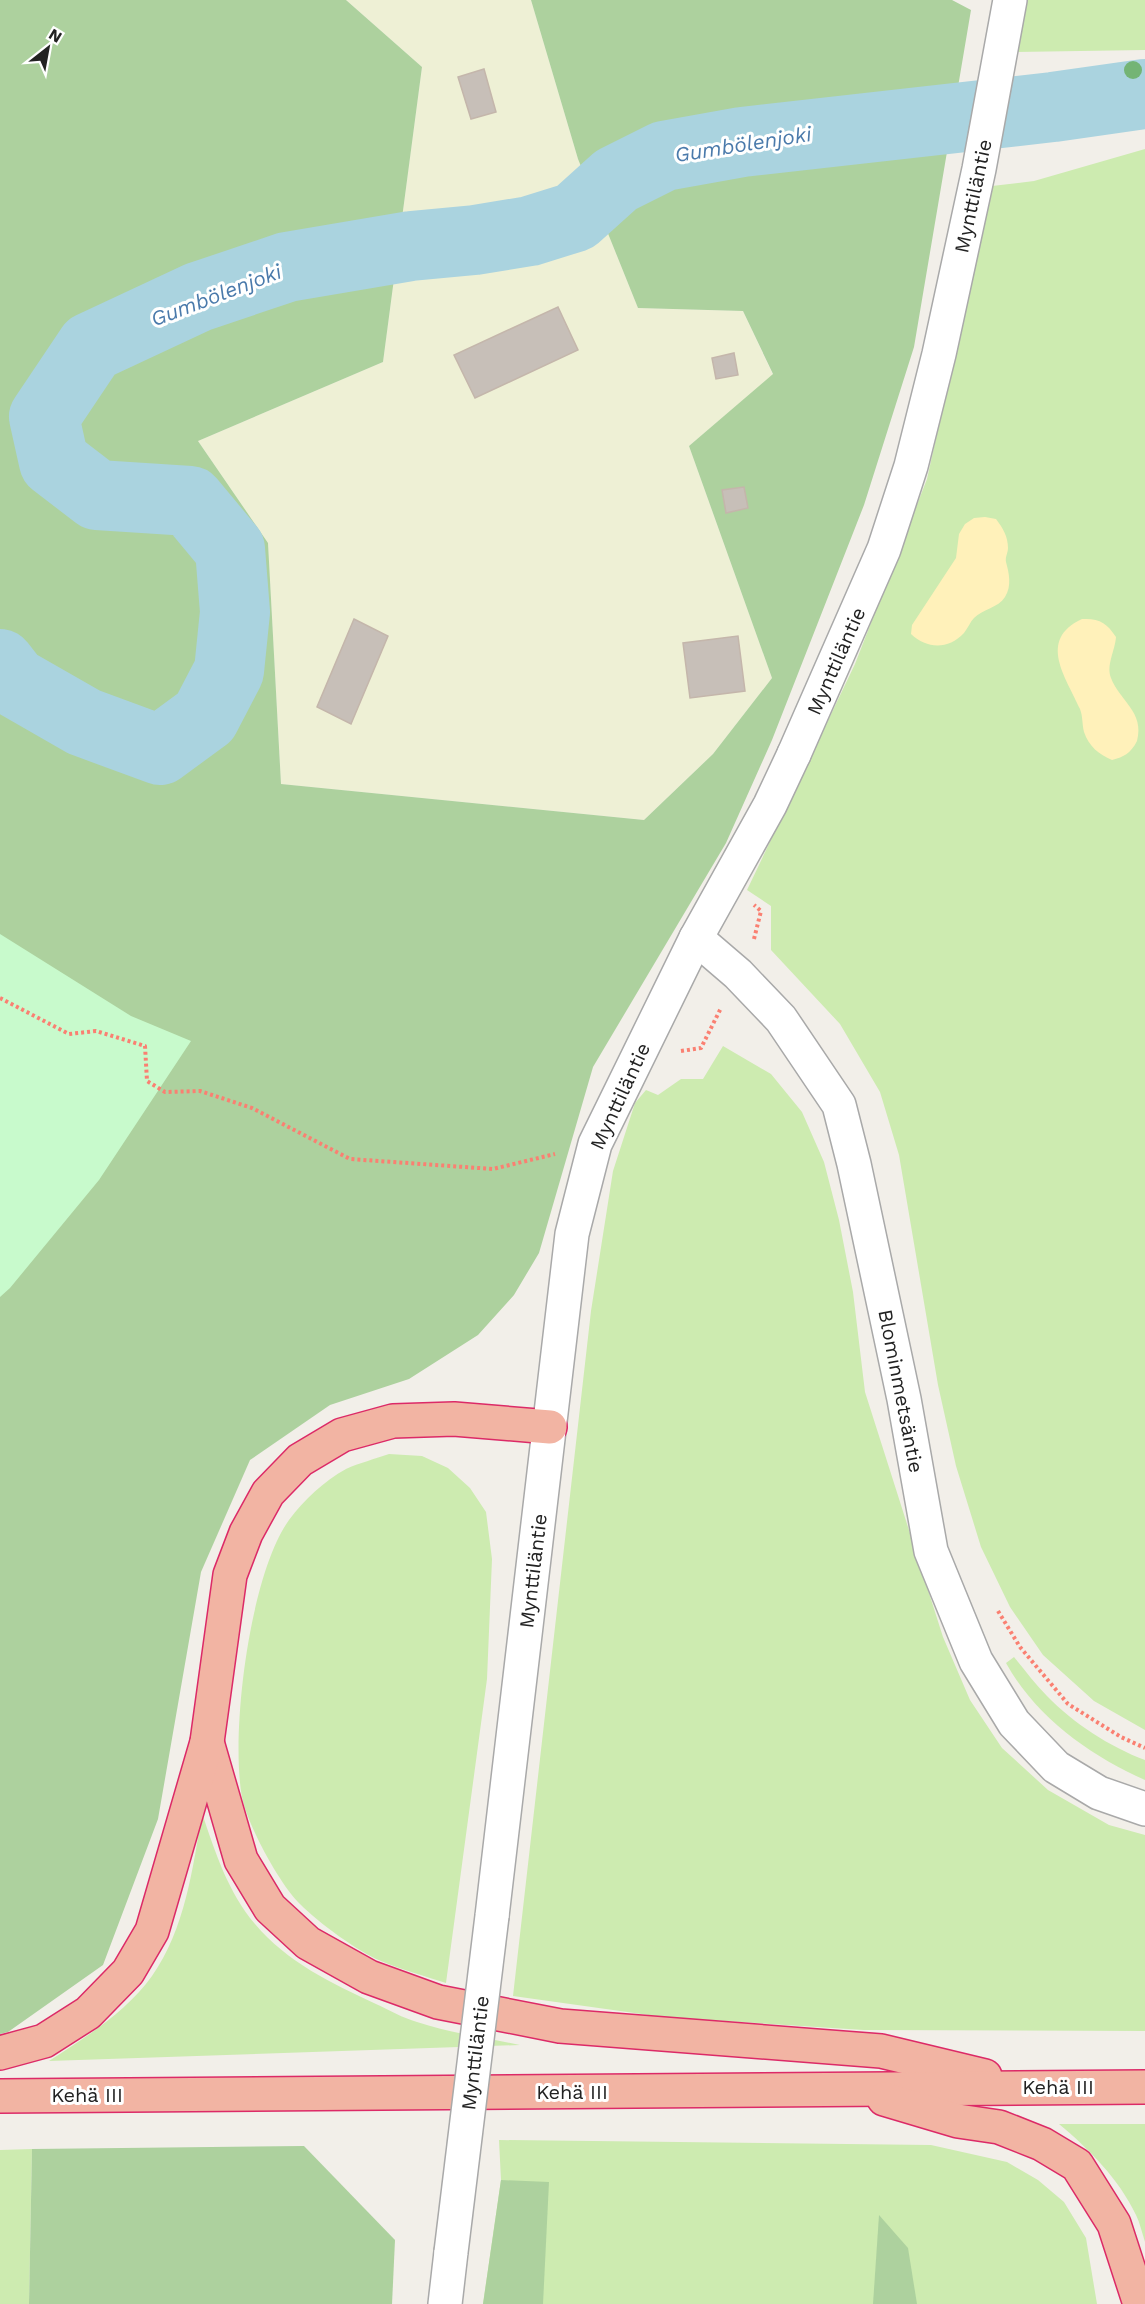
<svg xmlns="http://www.w3.org/2000/svg" width="1145" height="2304" font-family="'Work Sans',sans-serif">
<style>
.farmland{fill:#eef0d5}
.grass{fill:#cdebb0}
.forest{fill:#add19e}
.sand{fill:#fff1ba}
.park{fill:#c8facc}
.lines{fill:none;stroke-linecap:round;stroke-linejoin:round}
.river{stroke:#aad3df;stroke-width:70}
.building{fill:#c7bfb8;stroke:#c4b6ab;stroke-width:1.5}
.minor-casing{stroke:#a9a9a9;stroke-width:36}
.tertiary-casing{stroke:#a9a9a9;stroke-width:36}
.trunk-casing{stroke:#dc2a67;stroke-width:36}
.path{stroke:#fa8072;stroke-width:4;stroke-dasharray:3 3;stroke-linecap:butt}
.minor{stroke:#fff;stroke-width:33}
.tertiary{stroke:#fff;stroke-width:33}
.trunk{stroke:#f2b4a3;stroke-width:33}
.tertiary-bridge-casing{stroke:#a9a9a9;stroke-width:36;stroke-linecap:butt}
.tertiary-bridge{stroke:#fff;stroke-width:33}
.tree{fill:#74b475}
.labels{text-anchor:middle;dominant-baseline:central;stroke-width:6;stroke-linejoin:round;paint-order:stroke}
.street-label{font-size:20px;fill:#222;stroke:#fff}
.water-label{font-size:21px;font-style:italic;fill:#4a7aab;stroke:#fff}
</style>
<rect width="100%" height="100%" fill="#f2efe9"/>
<path class="farmland" d="M346,0H531L578,159L638,308L743,311L773,375L689,446L772,678L713,754L644,820L281,784L268,543L198,441L383,362L422,67Z"/>
<g class="grass">
<path d="M1025,0H1145V50L1012,52Z"/>
<path d="M1145,149V1730L1094,1701L1043,1655L1010,1607L981,1547L956,1466L938,1385L899,1155L880,1092L840,1024L771,950V906L747,890L855,664L927,479L992,186L1034,181Z"/>
<path d="M723,1046L771,1074L802,1112L824,1162L839,1220L853,1292L865,1392L943,1637L970,1700L1002,1748L1048,1790L1109,1825L1145,1835V2031L864,2030L663,2017L513,1996L591,1311L613,1171L635,1103L646,1090L658,1095L681,1079H703Z"/>
<path d="M389,1454L422,1456L448,1468L470,1488L486,1512L492,1559L487,1679L446,1983C425,1976 402,1970 381,1961C357,1951 319,1923 300,1904C280,1885 247,1824 242,1797C230,1732 250,1574 289,1520C304,1500 324,1481 346,1469C359,1463 375,1459 389,1454Z"/>
<path d="M1014,1657C1025,1670 1035,1684 1047,1696C1073,1723 1110,1747 1145,1760V1780C1090,1756 1035,1716 1006,1663Z"/>
<path d="M202,1813C215,1852 228,1892 255,1924C287,1962 331,1983 376,2004C389,2010 403,2018 417,2022C451,2033 486,2038 520,2045L49,2061C86,2037 126,2012 152,1976C185,1929 193,1868 202,1813Z"/>
<path d="M1059,2124H1145V2242C1142,2233 1140,2223 1136,2215C1119,2179 1089,2149 1059,2124Z"/>
<path d="M499,2140L931,2145L1007,2162L1038,2180L1064,2202L1086,2238L1097,2304H483L501,2180Z"/>
<path d="M32,2149L29,2304H0V2150Z"/>
</g>
<g class="forest">
<path d="M0,0H346L422,67L383,362L198,441L268,543L281,784L644,820L713,754L772,678L689,446L773,374L743,311L638,308L578,159L531,0H952L971,10L914,347L864,505L772,740L726,843L593,1067L539,1253L514,1295L478,1335L409,1379L330,1405L250,1460L201,1572L158,1819L103,1965L8,2032L0,2034Z"/>
<path d="M304,2146L395,2240L392,2304H29L32,2149Z"/>
<path d="M501,2180L549,2182L543,2304H483Z"/>
<path d="M879,2215L908,2248L917,2304H873Z"/>
</g>
<g class="sand">
<path d="M985,517L996,519C1003,528 1008,537 1008,548C1008,553 1005,557 1006,562C1009,573 1012,586 1005,597C998,608 983,609 974,618C970,622 968,628 964,633C948,650 927,649 911,634L912,625L956,558L959,534L965,524L974,518Z"/>
<path d="M1082,619C1099,618 1107,623 1116,637C1115,651 1106,665 1111,678C1119,700 1145,712 1137,741C1131,753 1124,757 1112,760C1099,754 1089,747 1084,732C1082,724 1083,717 1080,709C1066,677 1037,640 1082,619Z"/>
</g>
<path class="park" d="M0,934L131,1016L191,1041L99,1180L10,1288L0,1297Z"/>
<g class="lines">
<path class="river" d="M0,664L14,682L84,722L160,750L205,717L229,671L235,612L230,549L190,501L97,495L54,462L44,417L91,347L198,297L287,267L411,246L475,240L530,231L575,217L616,180L664,156L742,142L1053,107L1145,94"/>
</g>
<g class="building">
<path d="M484,69L496,112L471,119L458,77Z"/>
<path d="M558,307L578,350L475,398L454,355Z"/>
<path d="M734,353L738,375L716,379L712,358Z"/>
<path d="M744,487L748,508L726,513L722,490Z"/>
<path d="M354,619L388,636L351,724L317,707Z"/>
<path d="M738,636L745,691L690,698L683,643Z"/>
</g>
<g class="lines">
<g class="minor-casing">
<g id="minor">
<path d="M794,754L884,549L911,466L939,354L979,169L1010,0"/>
<path d="M696,938L738,974L781,1019L839,1105L854,1164L904,1399L931,1551L976,1661L1014,1723L1056,1767L1099,1793L1145,1809"/>
</g>
</g>
<g class="tertiary-casing">
<g id="tertiary">
<path d="M492,1916L572,1234L595,1144L696,938L770,805L794,754"/>
<path d="M445,2304L451,2252"/>
</g>
</g>
<g class="trunk-casing">
<g id="trunk">
<path d="M207,1742L241,1860L270,1908L308,1943L369,1977L438,2002L560,2026L881,2051L985,2076"/>
<path d="M0,2053L44,2041L88,2013L128,1972L152,1931L207,1742L230,1575L246,1533L268,1493L300,1460L342,1435L393,1421L454,1419L550,1427"/>
<path d="M0,2096L1145,2087"/>
<path d="M884,2099L958,2121L999,2127L1042,2144L1077,2165L1114,2224L1140,2304"/>
</g>
</g>
<g class="path">
<path d="M754,939L761,911L754,905"/>
<path d="M0,998L69,1034L96,1031L145,1046L147,1081L165,1092L200,1091L252,1108L350,1159L493,1169L555,1154"/>
<path d="M681,1051L701,1048L721,1008"/>
<path d="M998,1611L1020,1647L1068,1704L1121,1737L1145,1748"/>
</g>
<use href="#minor" class="minor"/>
<use href="#tertiary" class="tertiary"/>
<use href="#trunk" class="trunk"/>
<g class="tertiary-bridge-casing">
<path id="tertiary-bridge" d="M451,2252L492,1916"/>
</g>
<use href="#tertiary-bridge" class="tertiary-bridge"/>
</g>
<circle class="tree" cx="1133" cy="70" r="9"/>
<g class="labels">
<g class="street-label">
<text transform="translate(973 196) rotate(-78)">Mynttiläntie</text>
<text transform="translate(836 661) rotate(-66)">Mynttiläntie</text>
<text transform="translate(620 1096) rotate(-65)">Mynttiläntie</text>
<text transform="translate(901 1391) rotate(79)">Blominmetsäntie</text>
<text transform="translate(533 1571) rotate(-83)">Mynttiläntie</text>
<text transform="translate(475 2053) rotate(-83)">Mynttiläntie</text>
<text x="1058" y="2087">Kehä III</text>
<text x="572" y="2092">Kehä III</text>
<text x="87" y="2095">Kehä III</text>
</g>
<g class="water-label">
<text transform="translate(743 144) rotate(-9)">Gumbölenjoki</text>
<text transform="translate(216 295) rotate(-21)">Gumbölenjoki</text>
</g>
</g>
<g transform="translate(48 48) rotate(31)" stroke="#ffffff" stroke-width="4.5" paint-order="stroke">
<path d="M0-4.5L10 22L0 15L-10 22Z" fill="#222222"/>
<text y="-9" font-size="16" font-weight="bold" text-anchor="middle" fill="#222222">N</text>
</g>
</svg>
